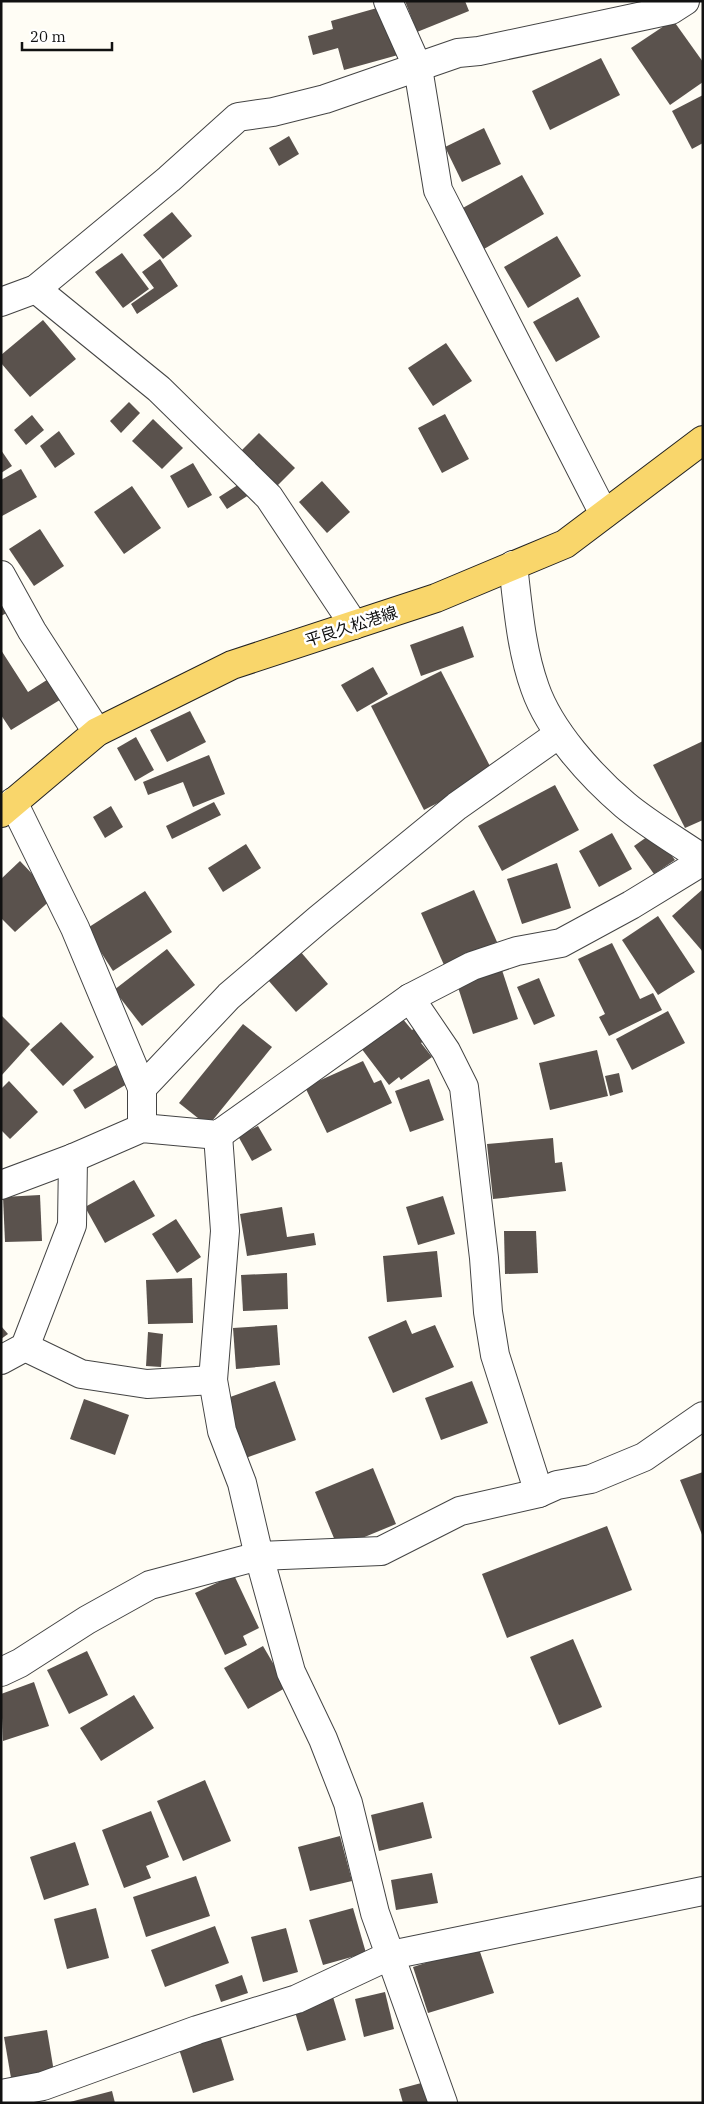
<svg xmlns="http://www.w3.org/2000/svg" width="704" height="2104" font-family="'IBM Plex Serif','Noto Sans JP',serif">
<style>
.building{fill:#5a524d}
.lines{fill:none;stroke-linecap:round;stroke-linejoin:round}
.minor-casing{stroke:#444;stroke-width:30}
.major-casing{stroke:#222;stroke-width:30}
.minor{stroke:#fff;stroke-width:28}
.major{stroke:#f9d66b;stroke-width:28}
.labels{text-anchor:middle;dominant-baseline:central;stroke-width:5;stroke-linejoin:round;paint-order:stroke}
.street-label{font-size:16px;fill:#111;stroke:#fff}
</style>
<rect width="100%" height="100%" fill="#fffdf5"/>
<g class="building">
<path d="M405,1H465L469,11L417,32Z"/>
<path d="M384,6L398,55L344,70L338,48L313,55L308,36L333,29L331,21Z"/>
<path d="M673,20L703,62V82L670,105L631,48Z"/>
<path d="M601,58L620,95L550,130L532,91Z"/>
<path d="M703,95V143L692,149L672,111Z"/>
<path d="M484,128L501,164L462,182L445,147Z"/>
<path d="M289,136L299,154L279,166L269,148Z"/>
<path d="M522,175L544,214L484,249L461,209Z"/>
<path d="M172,212L192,236L163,259L143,235Z"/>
<path d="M557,236L581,276L528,308L504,267Z"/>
<path d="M122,253L149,289L123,308L95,272Z"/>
<path d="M160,259L178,286L137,314L131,304L154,288L142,272Z"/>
<path d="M578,297L600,337L556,362L533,322Z"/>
<path d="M43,320L76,359L30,397L1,363V355Z"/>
<path d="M446,343L472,381L433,406L408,368Z"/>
<path d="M129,402L140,413L121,433L110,421Z"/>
<path d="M445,414L469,459L442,473L418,428Z"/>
<path d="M32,415L44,430L26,445L14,430Z"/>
<path d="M153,419L183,448L162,469L132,441Z"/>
<path d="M59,431L75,454L55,468L40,446Z"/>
<path d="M259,433L295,468L275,488L239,453Z"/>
<path d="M1,450L12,466L1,473Z"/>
<path d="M193,463L212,495L188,508L170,476Z"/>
<path d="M21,469L37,497L2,516L1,480Z"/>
<path d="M244,481L252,493L227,509L219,497Z"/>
<path d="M322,481L350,512L327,533L299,502Z"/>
<path d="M132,486L161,528L124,554L94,512Z"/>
<path d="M40,529L64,566L34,586L9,549Z"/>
<path d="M1,592L12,610L1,616Z"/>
<path d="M463,626L474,657L421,676L410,645Z"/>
<path d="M1,650L28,692L50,678L63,698L11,730L1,715Z"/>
<path d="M373,667L388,694L357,712L341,685Z"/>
<path d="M441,671L494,774L424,810L371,706Z"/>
<path d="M190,711L206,742L167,762L150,730Z"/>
<path d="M136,737L154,770L135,781L117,748Z"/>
<path d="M703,741V820L685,828L653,765Z"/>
<path d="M209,755L225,794L193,807L183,782L148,795L143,782Z"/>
<path d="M555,785L579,830L502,871L478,826Z"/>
<path d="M214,802L221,815L172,839L166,826Z"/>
<path d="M111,806L123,827L105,838L93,817Z"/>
<path d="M654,832L675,860L654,874L634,846Z"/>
<path d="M612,833L632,869L599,887L579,851Z"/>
<path d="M246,844L261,868L223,892L208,868Z"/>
<path d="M20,861L54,897L15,932L1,918V879Z"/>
<path d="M557,863L571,908L522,924L507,879Z"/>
<path d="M703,889V952L672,916Z"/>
<path d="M474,890L497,942L444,965L421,913Z"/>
<path d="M145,891L172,932L113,971L86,929Z"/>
<path d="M658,916L695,972L658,995L622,940Z"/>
<path d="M612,943L640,999L653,993L662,1010L609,1036L599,1017L605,1014L578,959Z"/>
<path d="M167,949L195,985L142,1026L114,990Z"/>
<path d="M300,951L328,984L296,1012L268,980Z"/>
<path d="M501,967L518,1019L473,1034L456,981Z"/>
<path d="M539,978L555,1016L534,1025L517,987Z"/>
<path d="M668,1011L685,1043L632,1070L616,1039Z"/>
<path d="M1,1015L30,1044L1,1076Z"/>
<path d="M402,1018L412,1030L419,1025L428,1038L421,1043L432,1057L401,1080L399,1077L389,1085L361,1048Z"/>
<path d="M61,1022L94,1057L63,1086L30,1050Z"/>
<path d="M243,1024L272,1047L208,1126L179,1103Z"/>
<path d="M597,1050L608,1096L550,1110L539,1063Z"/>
<path d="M363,1061L374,1083L381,1080L392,1103L327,1133L305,1087Z"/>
<path d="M116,1065L127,1084L85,1109L73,1090Z"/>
<path d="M619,1073L623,1092L610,1096L605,1076Z"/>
<path d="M429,1079L444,1120L410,1132L395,1091Z"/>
<path d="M9,1081L38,1112L10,1139L1,1130V1089Z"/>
<path d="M258,1126L272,1150L252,1161L238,1136Z"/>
<path d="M553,1138L555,1163L562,1162L566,1191L493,1199L487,1144Z"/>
<path d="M134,1180L155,1216L105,1243L85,1207Z"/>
<path d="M40,1195L42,1241L5,1242L3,1197Z"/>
<path d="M443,1196L455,1234L418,1245L406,1207Z"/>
<path d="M282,1207L287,1237L314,1233L316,1245L247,1256L240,1214Z"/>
<path d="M176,1219L201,1257L177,1273L152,1234Z"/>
<path d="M504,1231H536L538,1273L505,1274Z"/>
<path d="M437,1251L442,1297L387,1302L383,1256Z"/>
<path d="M287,1273L288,1309L243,1311L241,1275Z"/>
<path d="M192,1278L193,1323L148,1324L146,1280Z"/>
<path d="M406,1320L412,1334L435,1325L454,1367L393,1393L368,1337Z"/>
<path d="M277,1325L280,1365L236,1369L233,1328Z"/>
<path d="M1,1326L8,1334L1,1339Z"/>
<path d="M148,1332L163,1334L161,1367L146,1366Z"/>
<path d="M275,1381L296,1440L240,1460L219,1401Z"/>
<path d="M472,1381L488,1423L441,1440L425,1398Z"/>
<path d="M84,1399L129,1415L115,1455L70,1439Z"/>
<path d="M373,1468L396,1524L338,1548L315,1492Z"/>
<path d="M703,1472V1537L680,1480Z"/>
<path d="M607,1526L632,1590L507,1638L482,1574Z"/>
<path d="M234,1575L259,1628L243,1636L247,1645L225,1655L195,1593Z"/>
<path d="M573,1639L602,1707L559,1725L530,1657Z"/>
<path d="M263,1646L287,1687L248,1709L224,1668Z"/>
<path d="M87,1651L108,1695L69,1714L47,1670Z"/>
<path d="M34,1682L49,1726L3,1741L1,1694Z"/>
<path d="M134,1695L154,1728L101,1761L80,1728Z"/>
<path d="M205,1780L231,1841L183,1861L157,1801Z"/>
<path d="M423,1802L432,1838L379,1851L371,1815Z"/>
<path d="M151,1811L169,1857L146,1866L151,1878L124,1888L102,1830Z"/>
<path d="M340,1836L352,1881L310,1891L298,1847Z"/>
<path d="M75,1842L89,1885L44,1900L30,1857Z"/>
<path d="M432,1873L438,1903L396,1910L391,1880Z"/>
<path d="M196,1876L210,1916L146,1937L133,1897Z"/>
<path d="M96,1908L109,1958L67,1969L54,1919Z"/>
<path d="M353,1908L366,1953L323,1965L309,1920Z"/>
<path d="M215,1926L229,1963L165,1987L151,1950Z"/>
<path d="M286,1928L298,1972L263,1982L251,1937Z"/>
<path d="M478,1946L494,1993L428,2013L413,1967Z"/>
<path d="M242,1975L248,1993L221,2002L215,1985Z"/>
<path d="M385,1992L394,2029L364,2037L355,1999Z"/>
<path d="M333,1997L346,2040L307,2051L294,2009Z"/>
<path d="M47,2030L54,2072L11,2078L4,2037Z"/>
<path d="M220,2035L234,2080L193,2093L179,2049Z"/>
<path d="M425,2082L430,2103H403L399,2089Z"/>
<path d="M112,2091L115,2103H71L70,2102Z"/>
</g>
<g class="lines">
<g class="minor-casing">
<g id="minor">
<path d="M388,1L418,68L438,190L604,514"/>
<path d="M36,289L159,389L269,497L354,625"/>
<path d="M1,302L36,289L169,179L238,117L273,112L325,99L458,53L479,51L671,10L685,1"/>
<path d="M513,565C518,607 521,649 535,688C550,731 591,776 625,805C649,825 677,841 703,859"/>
<path d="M1,575L32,631L97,732"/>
<path d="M13,802L75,928L142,1088V1128"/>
<path d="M410,998L446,1051L464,1087L484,1258L488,1312L495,1355L539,1493"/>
<path d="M142,1088L229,996L319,919L457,806L559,734"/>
<path d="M218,1135L225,1231L213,1380L222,1431L242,1483L259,1556L291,1672L323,1739L348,1803L375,1913L443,2103"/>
<path d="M1,1185L73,1158L142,1128L218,1135L410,998L472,966L517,951L561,943L631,905L703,861"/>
<path d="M25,1347L81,1374L147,1384L213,1380"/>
<path d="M1,1360L25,1347L72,1225L73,1158"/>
<path d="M1,1672L20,1663L87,1620L150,1585L259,1556L381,1551L460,1511L539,1493L557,1485L591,1479L644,1457L703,1416"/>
<path d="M1,2094L43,2086L197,2030L297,1999L391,1955L703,1891"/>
</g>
</g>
<g class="major-casing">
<path id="major" d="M1,813L97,732L232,665L436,598L565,544L703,440"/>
</g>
<use href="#minor" class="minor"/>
<use href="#major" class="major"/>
</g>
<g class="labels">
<g class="street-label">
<text transform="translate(351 626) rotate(-18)">平良久松港線</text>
</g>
</g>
<rect width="704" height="2104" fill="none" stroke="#111111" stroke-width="5"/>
<path d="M22 42v8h90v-8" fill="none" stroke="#111111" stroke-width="2.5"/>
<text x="30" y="42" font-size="15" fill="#111111" stroke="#ffffff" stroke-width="4" paint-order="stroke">20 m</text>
</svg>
